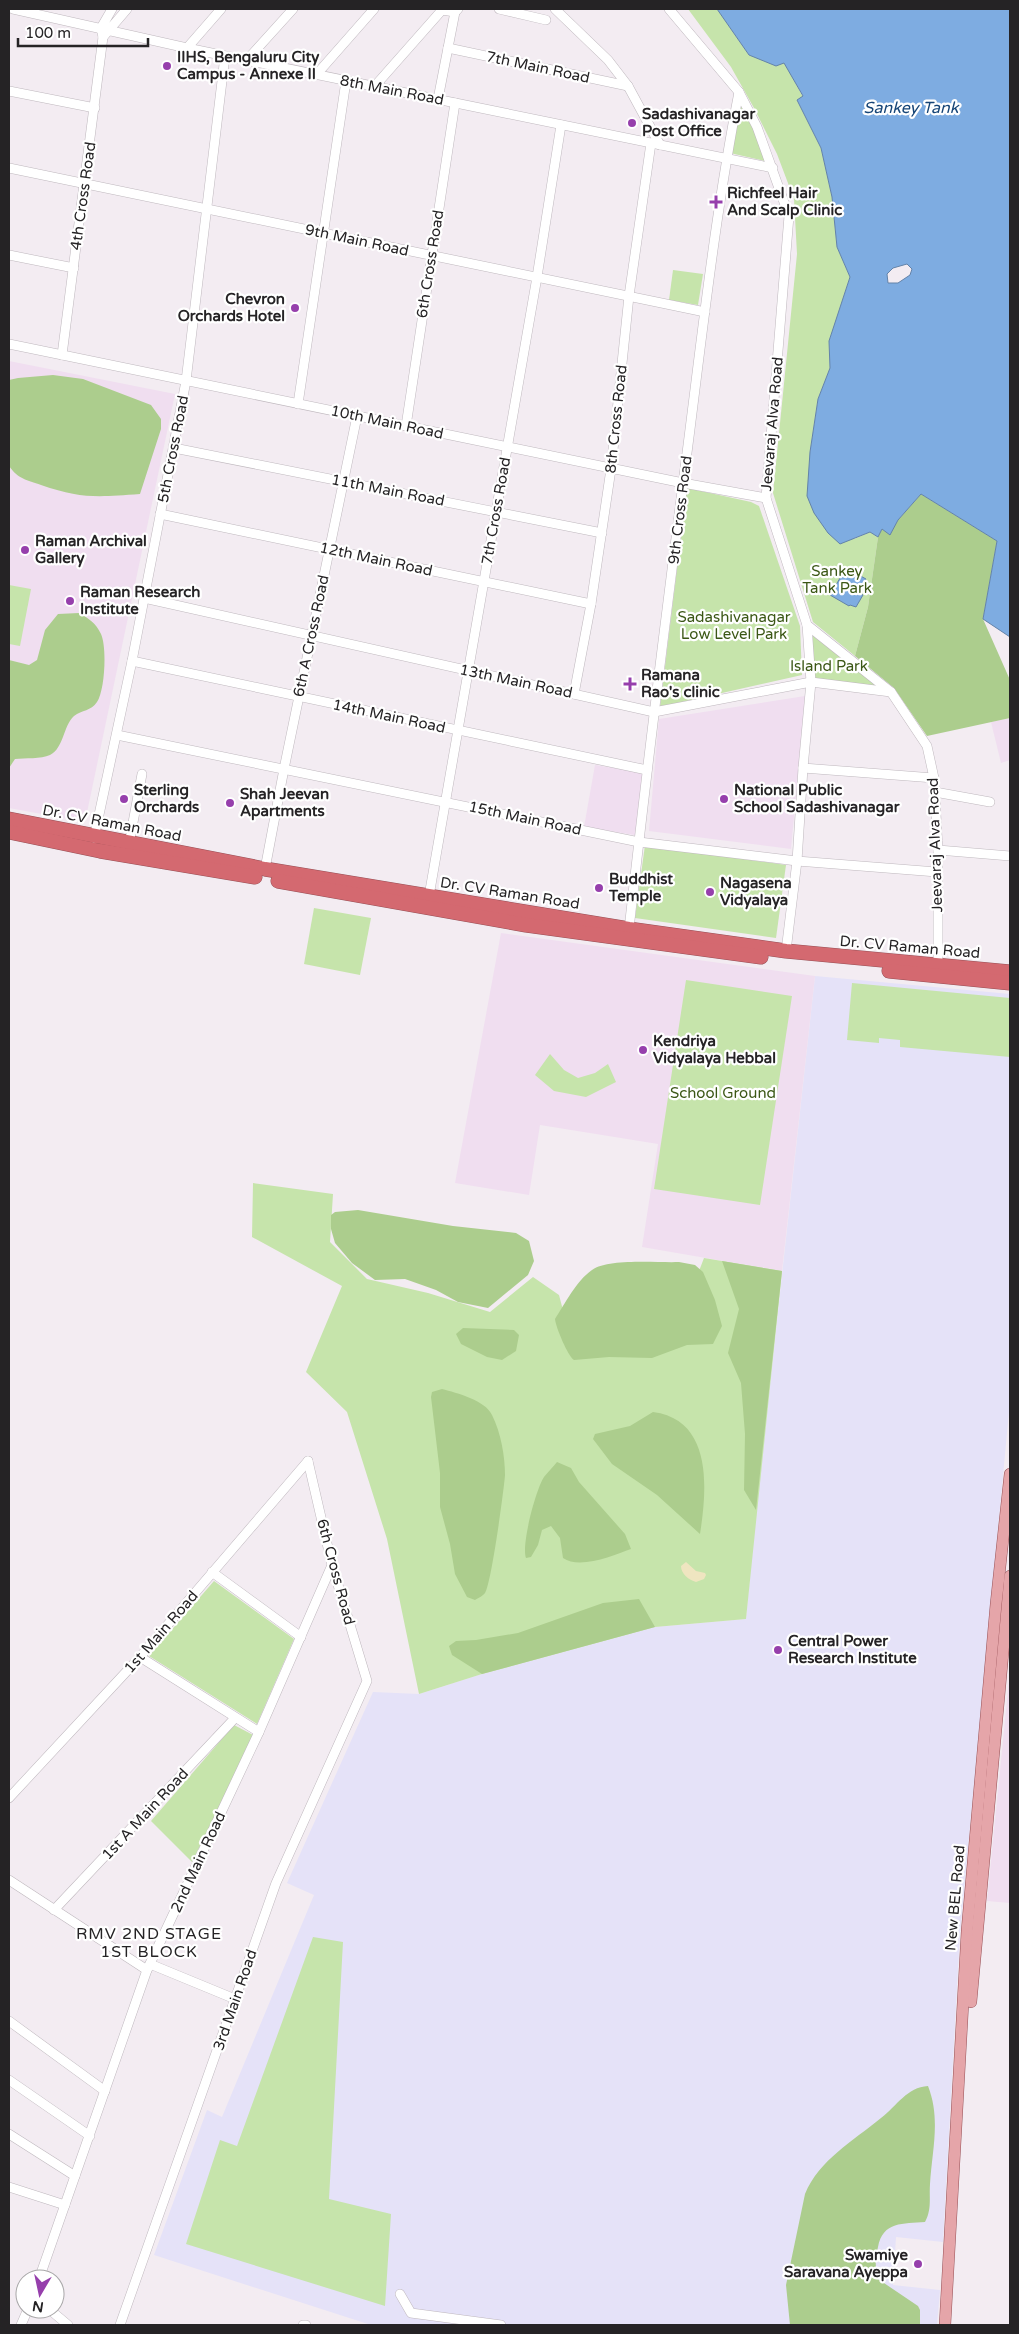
<svg xmlns="http://www.w3.org/2000/svg" width="1019" height="2334" font-family="'Varela Round',sans-serif">
<style>
.industrial{fill:#e5e2f8}
.education{fill:#f0def0}
.green{fill:#c6e4ab}
.forest{fill:#accd8d}
.sand{fill:#efe5c0}
.water{fill:#7eace1;stroke:#6383a9;fill-rule:evenodd}
.lines{fill:none;stroke-linecap:round;stroke-linejoin:round}
.minor-casing{stroke:#bfb8be;stroke-width:10}
.major-casing{stroke:#975056;stroke-width:12}
.highway-casing{stroke:#975056;stroke-width:15}
.minor{stroke:#fff;stroke-width:9}
.major{stroke:#e5a5a9;stroke-width:11}
.highway{stroke:#d46970;stroke-width:14}
.poi-dot{fill:#963fac;stroke:#fff;stroke-width:2}
.labels{text-anchor:middle;dominant-baseline:central;stroke-width:4.5;stroke-linejoin:round;paint-order:stroke}
.poi-label{font-size:15px;font-weight:bold;fill:#252325;stroke:#fff;text-anchor:start}
.street-label{font-size:15px;fill:#252325;stroke:#fff}
.park-label{font-size:15px;fill:#3b5715;stroke:#fff}
.water-label{font-size:16px;font-style:italic;fill:#164577;stroke:#fff}
.neighbourhood-label{font-size:16px;letter-spacing:1px;fill:#252325;stroke:#fff}
</style>
<rect width="100%" height="100%" fill="#f3ecf2"/>
<path class="industrial" d="M815,976L1010,994V1401L960,1933L943,2242L896,2237L893,2285L940,2290L937,2325H371L154,2255L207,2110L222,2117L314,1895L287,1883L373,1692L419,1694L482,1674L655,1627L746,1619L756,1510Z"/>
<g class="education">
<path d="M9,361L175,394L85,822L9,808Z"/>
<path d="M805,696L791,849L649,831L659,719Z"/>
<path d="M1010,718V760L1001,763L991,722Z"/>
<path d="M595,765L645,773L635,835L584,827Z"/>
<path d="M501,933L815,976L782,1271L642,1247L658,1144L540,1125L529,1195L455,1183Z"/>
<path d="M1010,1670V1903L987,1901Z"/>
</g>
<g class="green">
<path d="M688,9H717L749,55L784,62L803,97L797,100L821,148L832,197L837,247L850,277L829,342L830,368L818,399L810,452L854,539L870,532L878,537L868,607L855,656L813,622L773,493L797,254L794,199L777,154L754,108L731,67Z"/>
<path d="M741,106L753,128L765,161L730,153Z"/>
<path d="M673,270L703,274L698,305L669,300Z"/>
<path d="M687,488L751,502L759,506L800,626L802,675L660,707Z"/>
<path d="M9,585L31,589L20,646L9,644Z"/>
<path d="M807,625L891,692L811,682Z"/>
<path d="M645,845L786,865L776,938L635,918Z"/>
<path d="M314,908L371,918L360,975L304,964Z"/>
<path d="M686,980L792,996L760,1205L654,1189Z"/>
<path d="M852,983L1010,998V1057L900,1047V1040L879,1038V1043L847,1040Z"/>
<path d="M550,1054L564,1070L578,1078L595,1073L608,1064L616,1082L586,1097L554,1091L535,1075Z"/>
<path d="M253,1183L333,1194L330,1242L367,1279L428,1293L490,1312L533,1277L559,1295L574,1352L671,1344L704,1258L782,1271L746,1619L655,1627L482,1674L419,1694L387,1539L347,1412L306,1372L342,1286L252,1237Z"/>
<path d="M214,1581L294,1639L257,1724L149,1656Z"/>
<path d="M234,1725L255,1736L192,1862L151,1821Z"/>
<path d="M313,1937L343,1942L329,2199L391,2214L385,2306L186,2244L220,2140L237,2146Z"/>
</g>
<g class="forest">
<path d="M53,375L83,379L151,405L161,419V429L140,494C98,497 81,499 41,485C27,480 18,479 9,466V380L18,378Z"/>
<path d="M921,494L997,541L983,619L1010,680V718L927,736L894,688L855,656L868,607L878,537L882,529L890,534L898,520Z"/>
<path d="M79,613C88,618 96,623 101,634C107,647 105,690 97,702C91,711 82,710 74,716C63,726 64,748 50,755C41,759 25,758 15,759L9,768V660L29,665L37,660L45,630L58,614Z"/>
<path d="M358,1210L453,1226L516,1233L529,1241L534,1261L528,1275L488,1308L458,1302L436,1290L405,1279L375,1280L352,1263L335,1243L331,1229V1215L335,1212Z"/>
<path d="M722,1261L782,1271L756,1510L744,1490L745,1434L741,1383L728,1353L739,1309Z"/>
<path d="M679,1262L695,1265L703,1272L715,1300L722,1326L713,1344L687,1345L652,1358L609,1357L574,1360C568,1356 556,1328 555,1319C565,1304 576,1281 592,1270C609,1258 658,1263 679,1262Z"/>
<path d="M463,1328L514,1330L519,1335L516,1351L502,1360L487,1357L461,1344L456,1334Z"/>
<path d="M442,1389C457,1393 485,1400 492,1415C501,1433 505,1456 505,1475C504,1490 491,1585 485,1593C483,1596 478,1598 475,1600L467,1597L455,1574L450,1544L440,1507V1473L431,1397L432,1392Z"/>
<path d="M653,1412C713,1420 707,1489 700,1534L657,1495L612,1464L593,1439L595,1434L630,1426Z"/>
<path d="M557,1462L571,1468L579,1482L625,1534L631,1549C614,1555 580,1570 563,1558L560,1538L551,1526L542,1530L538,1545L531,1557L526,1558C521,1545 536,1489 544,1477C548,1472 553,1467 557,1462Z"/>
<path d="M639,1599L655,1627L482,1674L452,1655L449,1646L456,1641L476,1640L518,1633L603,1603Z"/>
<path d="M928,2086C941,2119 932,2150 930,2184C929,2198 932,2209 925,2222C903,2224 883,2221 878,2247C875,2259 875,2267 878,2279L918,2306L920,2310V2325H790L786,2285L805,2194C819,2160 853,2141 881,2118C897,2106 907,2087 928,2086Z"/>
</g>
<path class="sand" d="M686,1562L696,1571L705,1573L706,1575L704,1579L696,1582C689,1580 681,1574 681,1566Z"/>
<g class="water">
<path d="M717,9H1010V637L983,619L997,541L921,494L898,520L890,535L882,529L878,537L870,532L840,544L828,533L814,513L807,496L810,452L818,399L830,368L829,341L850,277L837,247L832,197L821,148L797,100L803,96L784,63L776,66L749,55ZM907,264L912,269L910,275L898,283H888L887,274L893,268Z"/>
<path d="M846,568L866,579L858,592L863,595L856,607L850,605L849,606L830,595Z"/>
</g>
<g class="lines">
<g class="minor-casing">
<g id="minor">
<path d="M13,9L187,48L773,168"/>
<path d="M112,9L101,28L103,37L127,9"/>
<path d="M499,9L546,20"/>
<path d="M555,9L608,60L628,86L660,145"/>
<path d="M669,9L739,92L757,127L789,216L766,498L807,625L891,692L927,746L934,778L938,850V966"/>
<path d="M187,48L221,9"/>
<path d="M448,48L628,86"/>
<path d="M246,61L293,9"/>
<path d="M316,75L374,9"/>
<path d="M374,87L442,10L455,12L458,9"/>
<path d="M9,91L95,108"/>
<path d="M438,99L455,12"/>
<path d="M9,168L705,312"/>
<path d="M9,255L74,268"/>
<path d="M9,344L683,483L766,498"/>
<path d="M62,355L103,37"/>
<path d="M298,404L346,81"/>
<path d="M406,426L455,103"/>
<path d="M174,448L602,533"/>
<path d="M160,514L591,604"/>
<path d="M144,598L654,712L811,682L891,692"/>
<path d="M807,625L811,682L803,768L934,778"/>
<path d="M132,661L647,770"/>
<path d="M574,694L591,604L611,469L629,296L651,143"/>
<path d="M117,735L639,842L797,861L937,872"/>
<path d="M935,792L990,802"/>
<path d="M94,838L132,661L186,381L225,56"/>
<path d="M129,844L142,774"/>
<path d="M938,850L1010,856"/>
<path d="M265,869L284,769L357,416"/>
<path d="M429,896L537,277L561,125"/>
<path d="M629,929C647,768 667,606 688,445C703,327 716,209 739,92"/>
<path d="M786,951L797,861L803,768"/>
<path d="M212,1572L301,1637"/>
<path d="M140,1657L259,1732"/>
<path d="M9,1798L140,1657L308,1461"/>
<path d="M9,1880L147,1970"/>
<path d="M54,1910L235,1718"/>
<path d="M150,1964L235,1999"/>
<path d="M9,2021L105,2091"/>
<path d="M9,2080L90,2136"/>
<path d="M9,2134L75,2176"/>
<path d="M9,2187L65,2205"/>
<path d="M39,2279L147,1970L259,1732L332,1565"/>
<path d="M400,2294L411,2313L501,2325"/>
<path d="M49,2309L68,2325"/>
<path d="M21,2325L28,2309"/>
<path d="M120,2325L276,1883L367,1681L332,1565L308,1461"/>
<path d="M303,2325H306"/>
</g>
</g>
<g class="major-casing">
<g id="major">
<path d="M971,2002L1010,1576"/>
<path d="M945,2325L967,1931L996,1604L1010,1474"/>
</g>
</g>
<g class="highway-casing">
<g id="highway">
<path d="M9,819L265,869L629,929L786,951L1010,972"/>
<path d="M9,832L100,851L255,877"/>
<path d="M278,881L526,925L761,957"/>
<path d="M889,971L1010,983"/>
</g>
</g>
<use href="#minor" class="minor"/>
<use href="#major" class="major"/>
<use href="#highway" class="highway"/>
</g>
<g class="poi-dot">
<circle cx="167" cy="66" r="5"/>
<circle cx="632" cy="123" r="5"/>
<path d="M713.5 194.5h5v5h5v5h-5v5h-5v-5h-5v-5h5z"/>
<circle cx="295" cy="308" r="5"/>
<circle cx="25" cy="550" r="5"/>
<circle cx="70" cy="601" r="5"/>
<path d="M627.5 676.5h5v5h5v5h-5v5h-5v-5h-5v-5h5z"/>
<circle cx="124" cy="799" r="5"/>
<circle cx="724" cy="799" r="5"/>
<circle cx="230" cy="803" r="5"/>
<circle cx="599" cy="888" r="5"/>
<circle cx="710" cy="892" r="5"/>
<circle cx="643" cy="1050" r="5"/>
<circle cx="778" cy="1650" r="5"/>
<circle cx="918" cy="2264" r="5"/>
</g>
<g class="labels">
<g class="poi-label">
<text x="177" y="57">IIHS, Bengaluru City<tspan x="177" dy="17">Campus - Annexe II</tspan></text>
<text x="642" y="114">Sadashivanagar<tspan x="642" dy="17">Post Office</tspan></text>
<text x="727" y="193">Richfeel Hair<tspan x="727" dy="17">And Scalp Clinic</tspan></text>
<text x="285" y="299" text-anchor="end">Chevron<tspan x="285" dy="17">Orchards Hotel</tspan></text>
<text x="35" y="541">Raman Archival<tspan x="35" dy="17">Gallery</tspan></text>
<text x="80" y="592">Raman Research<tspan x="80" dy="17">Institute</tspan></text>
<text x="641" y="675">Ramana<tspan x="641" dy="17">Rao's clinic</tspan></text>
<text x="134" y="790">Sterling<tspan x="134" dy="17">Orchards</tspan></text>
<text x="734" y="790">National Public<tspan x="734" dy="17">School Sadashivanagar</tspan></text>
<text x="240" y="794">Shah Jeevan<tspan x="240" dy="17">Apartments</tspan></text>
<text x="609" y="879">Buddhist<tspan x="609" dy="17">Temple</tspan></text>
<text x="720" y="883">Nagasena<tspan x="720" dy="17">Vidyalaya</tspan></text>
<text x="653" y="1041">Kendriya<tspan x="653" dy="17">Vidyalaya Hebbal</tspan></text>
<text x="788" y="1641">Central Power<tspan x="788" dy="17">Research Institute</tspan></text>
<text x="908" y="2255" text-anchor="end">Swamiye<tspan x="908" dy="17">Saravana Ayeppa</tspan></text>
</g>
<g class="street-label">
<text transform="translate(538 67) rotate(12)">7th Main Road</text>
<text transform="translate(392 90) rotate(11)">8th Main Road</text>
<text transform="translate(83 196) rotate(-82)">4th Cross Road</text>
<text transform="translate(357 240) rotate(12)">9th Main Road</text>
<text transform="translate(430 264) rotate(-81)">6th Cross Road</text>
<text transform="translate(616 419) rotate(-84)">8th Cross Road</text>
<text transform="translate(387 422) rotate(12)">10th Main Road</text>
<text transform="translate(772 424) rotate(-85)">Jeevaraj Alva Road</text>
<text transform="translate(173 449) rotate(-79)">5th Cross Road</text>
<text transform="translate(388 490) rotate(11)">11th Main Road</text>
<text transform="translate(680 510) rotate(-83)">9th Cross Road</text>
<text transform="translate(496 511) rotate(-80)">7th Cross Road</text>
<text transform="translate(376 559) rotate(12)">12th Main Road</text>
<text transform="translate(311 636) rotate(-78)">6th A Cross Road</text>
<text transform="translate(516 681) rotate(12)">13th Main Road</text>
<text transform="translate(389 716) rotate(12)">14th Main Road</text>
<text transform="translate(525 818) rotate(12)">15th Main Road</text>
<text transform="translate(112 823) rotate(11)">Dr. CV Raman Road</text>
<text transform="translate(935 845) rotate(-92)">Jeevaraj Alva Road</text>
<text transform="translate(510 893) rotate(9)">Dr. CV Raman Road</text>
<text transform="translate(910 947) rotate(5)">Dr. CV Raman Road</text>
<text transform="translate(336 1572) rotate(75)">6th Cross Road</text>
<text transform="translate(161 1632) rotate(-49)">1st Main Road</text>
<text transform="translate(145 1814) rotate(-47)">1st A Main Road</text>
<text transform="translate(198 1862) rotate(-65)">2nd Main Road</text>
<text transform="translate(955 1898) rotate(-85)">New BEL Road</text>
<text transform="translate(235 2000) rotate(-71)">3rd Main Road</text>
</g>
<g class="park-label">
<text x="837" y="571">Sankey<tspan x="837" dy="17">Tank Park</tspan></text>
<text x="734" y="617">Sadashivanagar<tspan x="734" dy="17">Low Level Park</tspan></text>
<text x="829" y="666">Island Park</text>
<text x="723" y="1093">School Ground</text>
</g>
<g class="water-label">
<text x="911" y="108">Sankey Tank</text>
</g>
<g class="neighbourhood-label">
<text x="149" y="1934">RMV 2ND STAGE<tspan x="149" dy="18">1ST BLOCK</tspan></text>
</g>
</g>
<rect width="1019" height="2334" fill="none" stroke="#252325" stroke-width="20"/>
<g transform="translate(40 2294) rotate(189)"><circle r="24" fill="#ffffff" stroke="#a8a7a8"/>
<path d="M0-4L9 19L0 12L-9 19Z" fill="#963fac"/>
<text y="-8" font-size="14" font-weight="bold" text-anchor="middle" fill="#252325">N</text>
</g>
<path d="M18 38v8h130v-8" fill="none" stroke="#252325" stroke-width="2.5"/>
<text x="25" y="38" font-size="15" fill="#252325" stroke="#ffffff" stroke-width="4" paint-order="stroke">100 m</text>
</svg>
